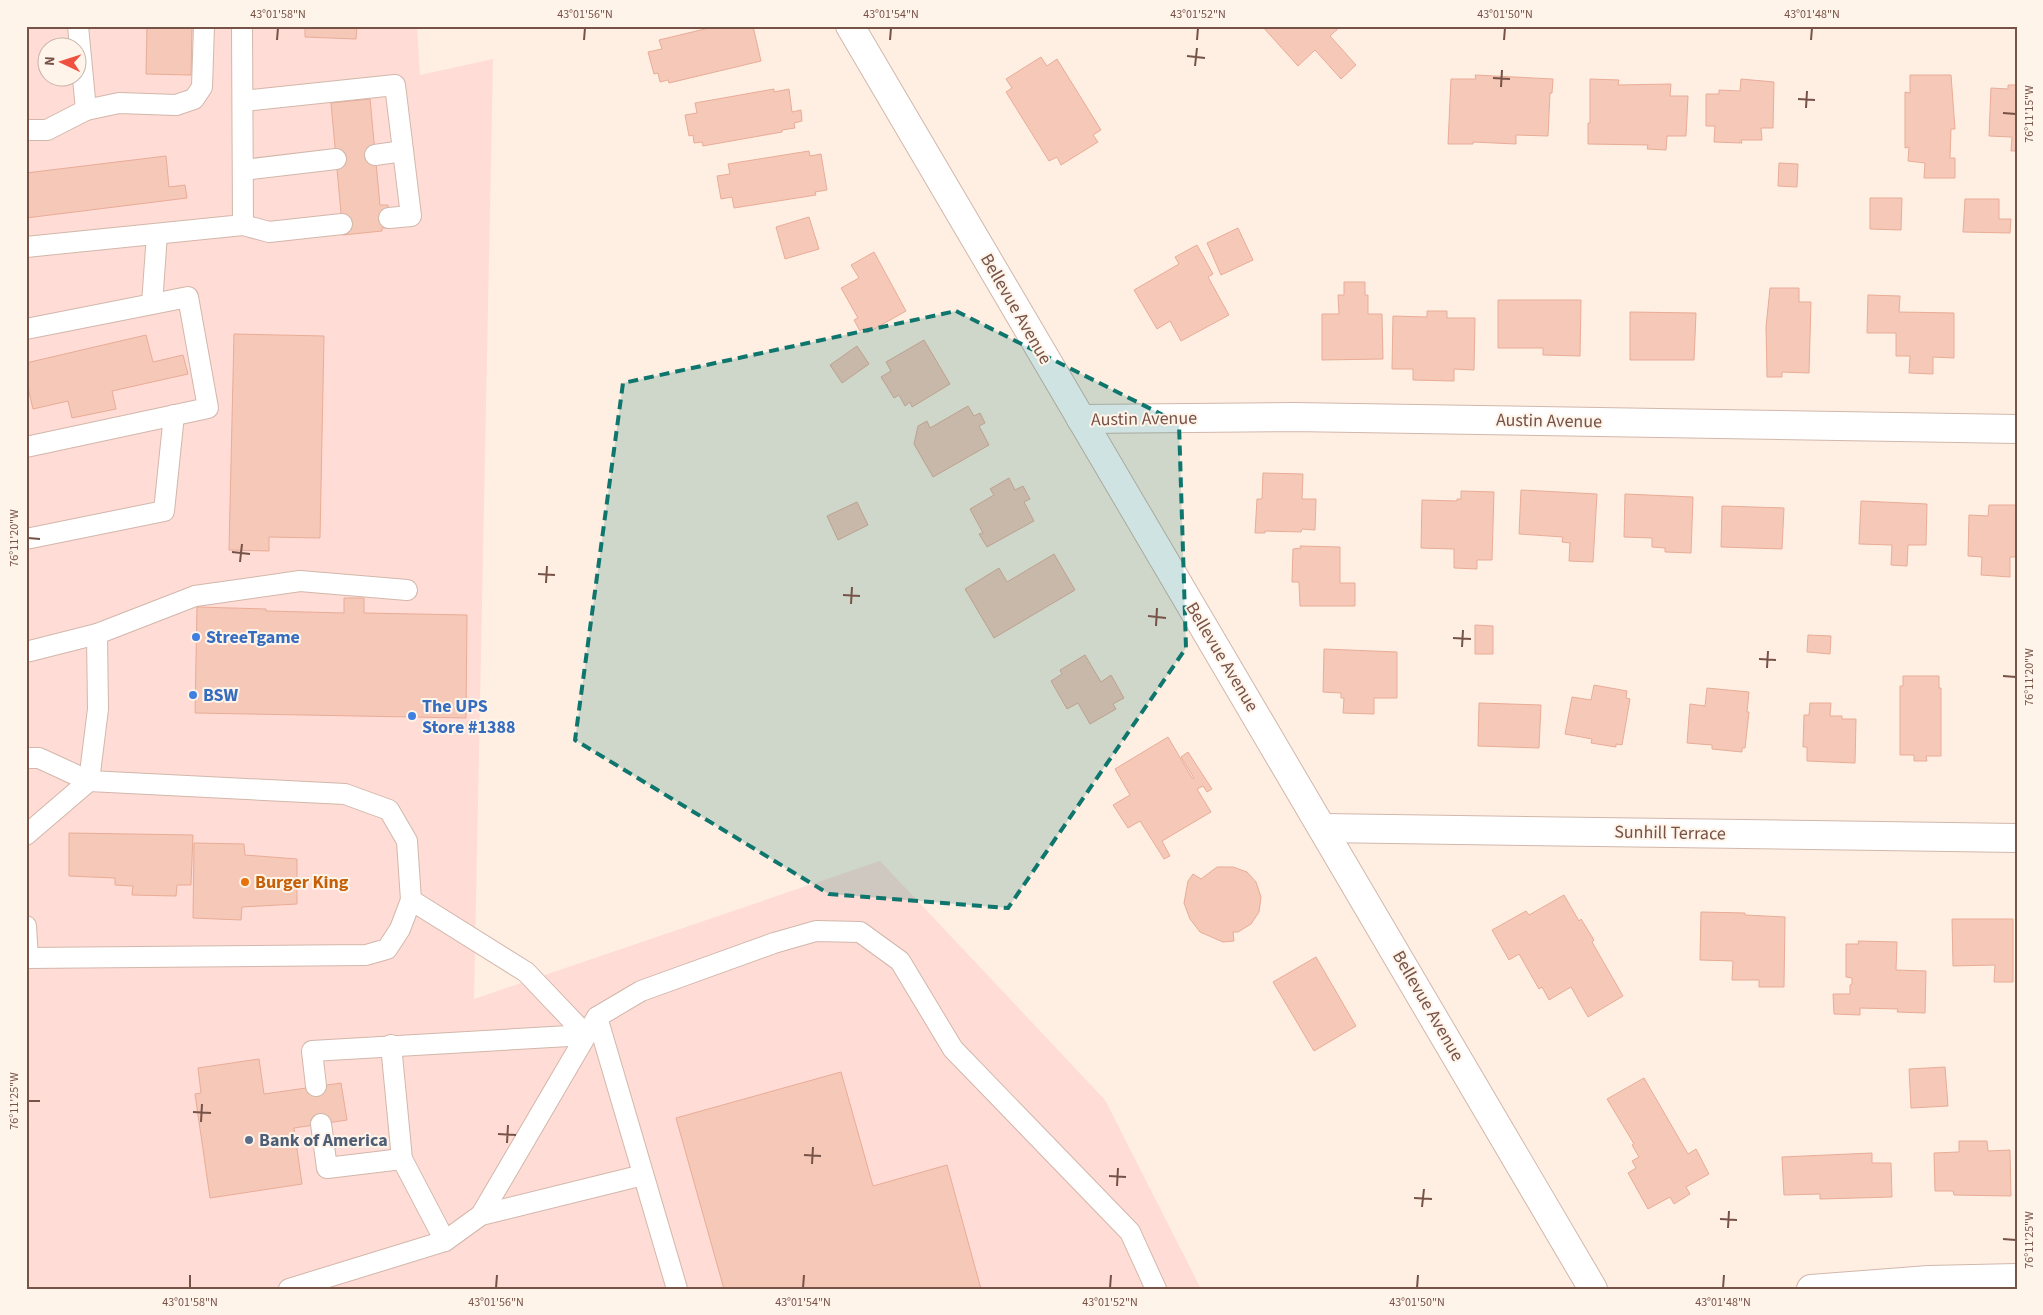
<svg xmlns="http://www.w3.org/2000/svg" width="2043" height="1315" font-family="'Source Sans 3',sans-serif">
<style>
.commercial{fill:#ffdcd5;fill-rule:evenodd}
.building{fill:#f5c8b8;stroke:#e9ac97}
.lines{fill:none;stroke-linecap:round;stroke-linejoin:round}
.service-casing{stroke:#d2b7ab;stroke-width:22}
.minor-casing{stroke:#d2b7ab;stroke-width:30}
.tertiary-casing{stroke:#d2b7ab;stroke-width:30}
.service{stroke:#fff;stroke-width:20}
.minor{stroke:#fff;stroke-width:28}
.tertiary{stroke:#fff;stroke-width:28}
.marked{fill:#0f766e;fill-opacity:0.2;stroke:#0f766e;stroke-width:4;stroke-dasharray:10 6;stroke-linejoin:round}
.ticks{fill:none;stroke:#775247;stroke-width:2}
.shop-dot{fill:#3f7fe0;stroke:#fff4ea;stroke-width:2}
.food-dot{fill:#e8710a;stroke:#fff4ea;stroke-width:2}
.service-dot{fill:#5c6f8a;stroke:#fff4ea;stroke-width:2}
.labels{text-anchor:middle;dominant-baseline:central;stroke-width:4;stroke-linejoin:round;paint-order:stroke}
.street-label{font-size:18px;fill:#775247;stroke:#fff4ea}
.shop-label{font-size:18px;font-weight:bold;fill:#366cbe;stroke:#fff4ea;text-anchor:start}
.food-label{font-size:18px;font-weight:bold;fill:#c56008;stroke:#fff4ea;text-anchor:start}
.service-label{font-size:18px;font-weight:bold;fill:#4e5e75;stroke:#fff4ea;text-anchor:start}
.neatline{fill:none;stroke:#775247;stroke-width:2}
.ticks-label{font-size:12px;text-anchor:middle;fill:#775247}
</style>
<rect width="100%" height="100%" fill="#feefe2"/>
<path class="commercial" d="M26,26H417L420,75L493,59L474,999L880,861L1105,1100L1201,1289H26ZM48,48H78V78H48Z"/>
<g class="building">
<path d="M192,26L191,75L146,74L147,27L135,26Z"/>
<path d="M305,26H357L356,39L305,37Z"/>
<path d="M717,26H753L761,61L669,83L668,80L660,82L658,73L654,74L648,52L662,49L659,40Z"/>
<path d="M1262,26H1341L1330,36L1356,65L1341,79L1315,50L1298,66Z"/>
<path d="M1041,57L1047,66L1057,59L1101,130L1093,135L1098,142L1061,165L1057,157L1049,161L1006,92L1012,88L1006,79Z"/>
<path d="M1475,75L1553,79L1552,93H1550L1548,136L1516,135V144L1473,142V144H1448L1451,79H1476Z"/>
<path d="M1910,75H1951L1955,129H1951L1950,158H1955V178H1924L1925,163L1908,161L1909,147L1905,148V92L1910,93Z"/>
<path d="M1590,79L1619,80L1618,85L1671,84L1670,96H1688L1686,136H1667L1666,150L1647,149L1648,145L1588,144V123H1590Z"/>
<path d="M1741,79L1774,82L1773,128H1761L1762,140H1741L1742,143L1714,142L1715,126H1706V94H1719V90L1740,91Z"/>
<path d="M2008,85H2017V151H2011L2012,137L1989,136L1991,88L2008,89Z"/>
<path d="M774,89V92L789,89L792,112L801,110L802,121L794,123L795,128L782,130V132L703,146L702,142L694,143L693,135L689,136L685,115L697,113L695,103Z"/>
<path d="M370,99L380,205H388L390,228H382V231L343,235L331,103Z"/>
<path d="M809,151L810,156L821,154L827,190L815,192L816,195L734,208L732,197L721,199L717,176L730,174L728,164Z"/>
<path d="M166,156L169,187L185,185L187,198L26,218V173Z"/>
<path d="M1779,163L1798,164L1797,187L1778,186Z"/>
<path d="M1870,198H1902L1901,230L1870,229Z"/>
<path d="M1965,199H1999V219H2011L2010,233L1963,232Z"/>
<path d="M809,217L819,249L785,259L776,227Z"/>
<path d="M1238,228L1253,260L1221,275L1207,243Z"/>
<path d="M1197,245L1213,274L1208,277L1229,315L1181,341L1170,321L1157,329L1134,290L1179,264L1175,257Z"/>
<path d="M874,252L906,311L867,333L864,328L860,331L854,320L858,318L841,288L859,278L851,265Z"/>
<path d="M1344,282H1365V295H1368V314H1382L1383,359L1322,360V314H1339L1338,295H1344Z"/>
<path d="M1770,288H1799V302H1811L1809,373L1782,372V377H1767L1766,327Z"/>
<path d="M1868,295L1900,296L1899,312L1954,313V358L1933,357V374L1909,373L1910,356H1896V333H1867Z"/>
<path d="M1498,300H1581L1580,356L1543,355V348H1498Z"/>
<path d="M1427,311H1447V318H1475L1474,370L1454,369V381L1413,380V369H1392L1393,316L1427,317Z"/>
<path d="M1630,312L1696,313L1694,360H1630Z"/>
<path d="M234,334L324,336L320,538L269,537V551L229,550Z"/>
<path d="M146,335L153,362L183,355L188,374L112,391L116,409L72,418L68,401L33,409L26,379V363Z"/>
<path d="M924,340L950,384L912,407L910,402L905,406L899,395L894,398L881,377L891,371L886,362Z"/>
<path d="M857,346L869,364L842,383L830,365Z"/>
<path d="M968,406L974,416L980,413L985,423L979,426L989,445L933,477L914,444L918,426L927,421L930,428Z"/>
<path d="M1263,473L1303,474L1302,499H1316L1315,530L1302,529L1301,532L1265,531V533H1255L1257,499H1262Z"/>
<path d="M1009,478L1015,490L1023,486L1030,499L1024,502L1034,521L987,547L979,534L983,533L970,509L994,495L990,489Z"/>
<path d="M1521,490L1597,494L1593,562L1569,561L1570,543L1562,542L1563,537L1519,534Z"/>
<path d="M1461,491L1494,492L1492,560H1477V569L1454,568V549L1421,548L1422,500L1457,501V499H1461Z"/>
<path d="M1625,494L1693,497L1691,553L1665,552V548L1652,547V538L1624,537Z"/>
<path d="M1861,501L1927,504L1926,545H1908L1907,566L1891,565L1892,545L1859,544Z"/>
<path d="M857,502L868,525L838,540L827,516Z"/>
<path d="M1989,505H2017V557H2010V577L1981,575L1982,557L1968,556L1969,515L1988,516Z"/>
<path d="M1722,506L1784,508L1782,549L1721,547Z"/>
<path d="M1300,546L1340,547V583H1355V606H1300L1299,582H1292L1293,549L1301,548Z"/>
<path d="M1054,554L1075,590L994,638L965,589L999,568L1007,582Z"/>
<path d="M344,598H364V613L467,615L466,718L195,713L197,607L266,609V611L344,613Z"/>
<path d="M1475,625L1493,626V654H1475Z"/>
<path d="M1808,635L1831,636L1830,654L1807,652Z"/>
<path d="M1324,649L1397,652V698H1374V714L1343,713L1344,698H1341V693L1323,692Z"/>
<path d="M1085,655L1101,682L1111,675L1124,698L1113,704L1116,709L1090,724L1078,703L1067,709L1051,681L1062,674L1060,670Z"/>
<path d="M1903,676H1939V688H1941V756H1926L1927,761H1914V755H1900V686H1903Z"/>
<path d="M1594,685L1627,691L1626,698L1630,699L1622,745L1616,744V747L1591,743L1592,739L1565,734L1572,697L1591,700Z"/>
<path d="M1707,688L1749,692L1747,712H1749L1745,748H1742V752L1712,749V745L1687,743L1690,704L1705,706Z"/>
<path d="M1479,703L1541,705L1539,748L1478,746Z"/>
<path d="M1810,703H1831L1830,716H1842V719H1856L1855,763L1807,761V747H1803L1804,715H1809Z"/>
<path d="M1168,737L1192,778H1194L1181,757L1188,752L1212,789L1207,792L1203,786L1197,789L1211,812L1162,841L1170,856L1164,859L1140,821L1128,828L1113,805L1130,795L1115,769Z"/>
<path d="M69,833L193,835L191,885H177L176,896L132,895L133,886L115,885V878L69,876Z"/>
<path d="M194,843L244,844L245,855L297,859V904L242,907L241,920L193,918Z"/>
<path d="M1217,867H1233L1247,872L1256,882L1261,897L1259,912L1251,924L1238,932H1233L1234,941L1223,942L1200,932L1190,919L1184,903L1188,881L1193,874L1201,879Z"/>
<path d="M1564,895L1579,921L1581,919L1594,940L1592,942L1623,996L1588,1017L1571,987L1549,1000L1542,987L1539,989L1519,954L1509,960L1492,930L1526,911L1529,915Z"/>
<path d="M1701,912L1745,913V915L1785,917L1784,987H1759V980H1732L1733,961L1700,960Z"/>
<path d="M1952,919H2013V982H1994L1995,965L1953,966Z"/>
<path d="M1858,941L1897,942L1896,970L1926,971L1925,1013L1897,1012L1898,1009L1860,1008V1015L1834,1014L1833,994H1850V985L1852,984V978L1846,977V944H1859Z"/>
<path d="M1316,957L1356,1026L1314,1051L1273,982Z"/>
<path d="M259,1059L264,1094L341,1083L347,1120L294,1128L302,1184L210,1198L195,1094L201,1093L198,1068Z"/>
<path d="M1945,1067L1948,1106L1911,1108L1909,1069Z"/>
<path d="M841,1072L873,1186L947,1165L981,1289H724L676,1118Z"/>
<path d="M1644,1078L1688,1154L1696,1149L1709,1174L1686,1187L1690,1194L1674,1204L1670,1197L1648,1209L1628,1173L1636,1168L1632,1161L1639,1157L1632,1145L1634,1144L1607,1099Z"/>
<path d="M1959,1141H1987L1988,1151L2010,1150L2011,1196L1954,1195L1953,1191H1935L1934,1153L1959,1152Z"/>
<path d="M1872,1153V1163H1891L1892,1197L1820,1199V1194L1784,1195L1782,1157Z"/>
</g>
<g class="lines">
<g class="service-casing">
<g id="service">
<path d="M243,101L395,85L411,216L389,218"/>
<path d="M86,110L119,103L176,105L194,99L202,87L204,26"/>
<path d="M26,130H47L86,110L78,26"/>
<path d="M375,155L403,151"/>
<path d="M243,170L336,159"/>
<path d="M243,225L269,232L342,224"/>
<path d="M26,247L243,225L242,26"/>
<path d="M152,304L157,234"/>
<path d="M26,329L188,297L208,408L26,447"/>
<path d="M26,539L164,511L174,415"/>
<path d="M26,652L97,634L195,596L300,581L407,590"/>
<path d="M26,758H39L89,781L345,794L389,810L407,841L411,900L526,972L586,1035"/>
<path d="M26,835L89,781L98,709L97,634"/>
<path d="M26,926L28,958"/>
<path d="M26,958L366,955L387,949L400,929L411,900"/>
<path d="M597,1017L677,1289"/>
<path d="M391,1045L402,1159L445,1241"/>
<path d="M316,1086L312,1051L586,1035"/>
<path d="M321,1124L327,1168L402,1159"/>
<path d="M481,1215L597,1017L641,991L774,943L816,931L860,932L900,961L953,1049L1130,1232L1156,1289"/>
<path d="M289,1289L445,1241L481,1215L643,1175"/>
</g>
</g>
<g class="minor-casing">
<g id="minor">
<path d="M1081,419L1293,417L2017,429"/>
<path d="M1323,828L2017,838"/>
<path d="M1811,1289L1929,1280L2017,1278"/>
</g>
</g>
<g class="tertiary-casing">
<path id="tertiary" d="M850,26L1593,1289"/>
</g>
<use href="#service" class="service"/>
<use href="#minor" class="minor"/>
<use href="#tertiary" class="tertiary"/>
</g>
<path class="marked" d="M956,311L1179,423L1186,648L1008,908L829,894L575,740L623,383Z"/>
<path class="ticks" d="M277,40L278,28M584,40L585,28M890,40L891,28M1197,40L1198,28M1504,40L1505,28M1811,40L1812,28M1187,56L1205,58M1195,66L1197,48M1493,78L1510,79M1501,87L1502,70M1798,99L1815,100M1806,108L1807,91M2003,113L2016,114M28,538L40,539M232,552L250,554M240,562L242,544M538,574L555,575M546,583L547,566M843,595L860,596M851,604L852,587M1148,616L1166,618M1156,626L1157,608M1453,638L1471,639M1462,647L1463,630M1759,659L1776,660M1767,668L1768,651M2003,676L2016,677M28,1101H40M193,1112L211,1113M201,1122L202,1104M498,1134L516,1135M507,1143L508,1125M804,1155L821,1156M812,1164L813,1147M1109,1176L1126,1177M1117,1186L1118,1168M1414,1198L1432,1199M1422,1207L1424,1189M1720,1219L1737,1220M1728,1228L1729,1211M2003,1239L2016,1240M190,1288V1275M496,1288L497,1275M803,1288L804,1275M1110,1288L1111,1275M1417,1288L1418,1275M1723,1288L1724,1275"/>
<g class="shop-dot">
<circle cx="196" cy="637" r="5"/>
<circle cx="193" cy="695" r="5"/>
<circle cx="412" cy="716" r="5"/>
</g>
<circle class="food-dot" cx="245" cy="882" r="5"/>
<circle class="service-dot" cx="249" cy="1140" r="5"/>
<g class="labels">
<g class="street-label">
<text transform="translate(1016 309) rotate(60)">Bellevue Avenue</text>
<text transform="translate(1144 419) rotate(-1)">Austin Avenue</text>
<text transform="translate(1549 421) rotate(1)">Austin Avenue</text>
<text transform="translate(1222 657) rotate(59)">Bellevue Avenue</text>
<text transform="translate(1670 833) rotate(1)">Sunhill Terrace</text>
<text transform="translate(1428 1006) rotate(60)">Bellevue Avenue</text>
</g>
<g class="shop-label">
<text x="206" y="637">StreeTgame</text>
<text x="203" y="695">BSW</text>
<text x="422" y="706">The UPS<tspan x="422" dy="21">Store #1388</tspan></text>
</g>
<g class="food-label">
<text x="255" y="882">Burger King</text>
</g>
<g class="service-label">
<text x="259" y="1140">Bank of America</text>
</g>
</g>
<rect width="2043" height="1315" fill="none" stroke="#fff4ea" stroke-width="55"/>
<g transform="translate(62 62) rotate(274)"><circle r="24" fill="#fff4ea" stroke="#c9b3a9"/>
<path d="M0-4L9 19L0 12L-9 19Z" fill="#f0503f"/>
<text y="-8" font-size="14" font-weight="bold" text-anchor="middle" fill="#775247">N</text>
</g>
<rect x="28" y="28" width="1988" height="1260" class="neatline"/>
<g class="ticks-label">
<text x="278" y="18">43°01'58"N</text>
<text x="585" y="18">43°01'56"N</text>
<text x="891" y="18">43°01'54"N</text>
<text x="1198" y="18">43°01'52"N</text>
<text x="1505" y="18">43°01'50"N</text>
<text x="1812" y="18">43°01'48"N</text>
<text transform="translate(2029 114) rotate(-90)" y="4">76°11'15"W</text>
<text transform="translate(14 538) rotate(-90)" y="4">76°11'20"W</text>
<text transform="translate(2029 677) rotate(-90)" y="4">76°11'20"W</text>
<text transform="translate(14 1101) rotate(-90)" y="4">76°11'25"W</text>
<text transform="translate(2029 1240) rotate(-90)" y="4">76°11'25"W</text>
<text x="190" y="1306">43°01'58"N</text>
<text x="496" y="1306">43°01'56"N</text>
<text x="803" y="1306">43°01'54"N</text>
<text x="1110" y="1306">43°01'52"N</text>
<text x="1417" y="1306">43°01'50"N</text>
<text x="1723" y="1306">43°01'48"N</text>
</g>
</svg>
